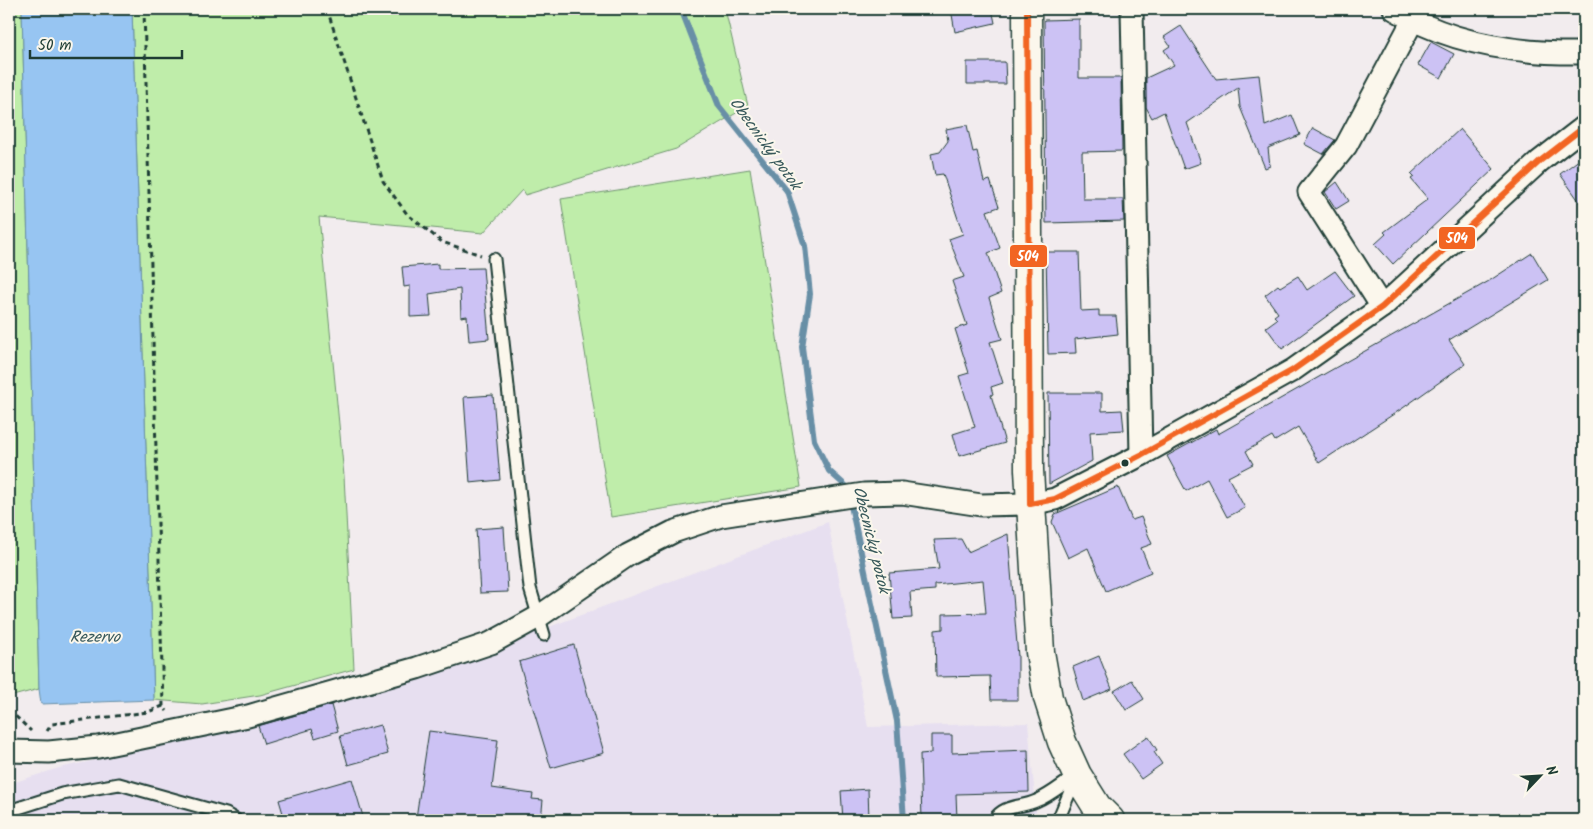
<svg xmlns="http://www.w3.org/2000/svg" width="1593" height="829" font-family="Kalam,sans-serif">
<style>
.built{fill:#e7dff0}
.green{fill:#bfedaa;stroke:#6f956f}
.water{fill:#97c5f2;stroke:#678fa6}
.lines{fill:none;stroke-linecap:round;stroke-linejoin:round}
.stream{stroke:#678fa6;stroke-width:6}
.building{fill:#ccc2f4;stroke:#1f3d34}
.service-casing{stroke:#1f3d34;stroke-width:15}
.minor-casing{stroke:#1f3d34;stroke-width:25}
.tertiary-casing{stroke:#1f3d34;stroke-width:31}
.path{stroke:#1f3d34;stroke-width:3;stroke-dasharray:5 4;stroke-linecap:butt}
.service{stroke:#fbf7ec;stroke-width:11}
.minor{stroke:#fbf7ec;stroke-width:21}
.tertiary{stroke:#fbf7ec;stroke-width:28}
.bus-1-casing{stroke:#fbf7ec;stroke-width:10}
.bus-1{stroke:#f26522;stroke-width:6}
.bus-dot{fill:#1f3d34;stroke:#fbf7ec;stroke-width:2}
.labels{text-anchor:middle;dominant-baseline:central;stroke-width:4;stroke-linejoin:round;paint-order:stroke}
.water-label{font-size:16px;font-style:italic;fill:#37585a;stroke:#fbf7ec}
.line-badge{stroke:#fbf7ec;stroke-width:2}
.badge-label{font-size:14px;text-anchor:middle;font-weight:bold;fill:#fff}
</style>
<rect width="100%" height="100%" fill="#f2ecee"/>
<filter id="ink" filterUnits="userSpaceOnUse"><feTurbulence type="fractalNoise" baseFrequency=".02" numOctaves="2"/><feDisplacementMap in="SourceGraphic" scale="10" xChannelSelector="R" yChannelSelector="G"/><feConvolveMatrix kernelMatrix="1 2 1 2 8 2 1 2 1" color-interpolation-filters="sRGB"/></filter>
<g filter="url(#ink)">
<path class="built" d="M828,522L868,727L1028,723L1037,820H9V784L59,768L258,725L330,703L371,694Z"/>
<g class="green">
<path d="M9,9H22L39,689L9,697Z"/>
<path d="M132,9H725L748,106L676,149L525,195L522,190L483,233L319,217L344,476L354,669L260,695L202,704L154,700Z"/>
<path d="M750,169L801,487L611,517L561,199Z"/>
</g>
<path class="water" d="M22,9H132L154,700L41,704L39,689Z"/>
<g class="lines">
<path class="stream" d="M681,9L719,106L787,191L805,246L810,294L802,347L814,440L829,471L847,487L897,721L904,820"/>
</g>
<g class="building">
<path d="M951,9H992L995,23L955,32Z"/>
<path d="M1079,19V78H1121L1122,151L1082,152L1083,199H1123L1124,221L1046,223L1044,20Z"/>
<path d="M1181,26L1216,79L1259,75L1265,126L1292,115L1300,135L1268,148L1270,166L1265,168L1240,107L1238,88L1187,123L1201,163L1184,169L1164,112L1152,118L1146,107V78L1174,65L1164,50L1170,46L1164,37Z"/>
<path d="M1431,42L1454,54L1441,78L1418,65Z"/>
<path d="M967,62H1005L1006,84H967Z"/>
<path d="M967,125L973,152L977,151L984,182L990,180L999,207L987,211L1000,248L988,253L1001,293L989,298L1002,339L990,342L1003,383L991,387L993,394L991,395L1005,443L959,456L953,434L975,427L959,376L969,373L955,329L967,325L952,281L964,277L949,239L963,234L943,174L935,175L931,154L940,152L948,141L946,129Z"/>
<path d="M1313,128L1335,140L1323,154L1304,144Z"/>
<path d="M1460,129L1494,169L1393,264L1375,244L1386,234L1384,232L1428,199L1411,179L1414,177L1411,174Z"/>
<path d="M1584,156V208L1560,174Z"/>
<path d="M1337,182L1349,201L1336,209L1325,192Z"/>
<path d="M1046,252H1079L1081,311L1099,310V316H1116L1118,334L1075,339L1076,353L1048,354Z"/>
<path d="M1532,253L1548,280L1449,340L1465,364L1403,408L1319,463L1298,427L1275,441L1272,436L1246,451L1253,464L1228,477L1245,508L1227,517L1207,479L1186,491L1167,456L1216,429L1218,434L1489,281Z"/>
<path d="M438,264V269L483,268L489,339L469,341L467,316L461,317L460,289L429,294L431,316L410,317V286L404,287L402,267Z"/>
<path d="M1335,271L1354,296L1282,349L1266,327L1277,319L1274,316L1278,313L1265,295L1278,285L1280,287L1298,276L1307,290Z"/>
<path d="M1048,393H1102V411L1122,410L1124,430L1090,432L1092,461L1049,484Z"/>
<path d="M493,395L500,480L470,483L464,397Z"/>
<path d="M1118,487L1132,520L1141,517L1152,544L1141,548L1151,572L1106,591L1088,548L1068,558L1052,522L1055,514Z"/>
<path d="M504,527L508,592L480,593L476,529Z"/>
<path d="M1008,534L1018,657V700H991L990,676L936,677L935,630L943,629V614L986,613L983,580L935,585V590L910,592L912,618L893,619L889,573L939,569L934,540L961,539L968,552Z"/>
<path d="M574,645L604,753L551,768L519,662Z"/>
<path d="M1099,656L1112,689L1083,701L1073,667Z"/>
<path d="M1132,680L1144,699L1126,710L1114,691Z"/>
<path d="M331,705L338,731L315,738L312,729L264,744L258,726Z"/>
<path d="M380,725L388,754L348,765L340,736Z"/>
<path d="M429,731L498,740L492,788L533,794L532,799L543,800L541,820L416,818Z"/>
<path d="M931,735H952V753L1028,750L1029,792L956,794L957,820H922L920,754L931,753Z"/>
<path d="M1148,736L1157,750L1154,752L1162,764L1141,779L1123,754Z"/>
<path d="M352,779L364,820H285L279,800Z"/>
<path d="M868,789L869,820H843L841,791Z"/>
</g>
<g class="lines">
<g class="service-casing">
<g id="service">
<path d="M494,259L530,588L544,635"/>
<path d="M9,811L62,794L119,784L226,814L236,820"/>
<path d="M994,820C1004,804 1021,808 1036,801C1051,795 1064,783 1077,775L1058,820"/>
</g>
</g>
<g class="minor-casing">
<g id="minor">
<path d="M1132,9L1141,455"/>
<path d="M1394,9C1450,44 1519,54 1584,53"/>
<path d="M1382,307L1309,192L1346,146L1413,20"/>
<path d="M9,751L49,752L98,747L248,716L417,668L491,643L538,617L628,555L673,532L721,516L864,494L902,493L981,505L1030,504L1055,499L1141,455L1293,370L1382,307L1540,161L1584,127"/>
</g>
</g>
<g class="tertiary-casing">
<path id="tertiary" d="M1027,9L1029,470L1040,652L1048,698L1062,742L1077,775L1097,807L1110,820"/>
</g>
<g class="path">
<path d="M144,9L163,706L167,711"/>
<path d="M327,9L383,181L407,214L442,242L481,255"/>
<path d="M9,710L31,731"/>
<path d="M47,731L52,724L148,712L163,706"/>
</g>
<use href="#service" class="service"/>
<use href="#minor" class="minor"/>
<use href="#tertiary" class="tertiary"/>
<g class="bus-1-casing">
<g id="bus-1">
<path d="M1027,9L1030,504"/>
<path d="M1030,504L1055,499L1141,455L1293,370L1382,307L1540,161L1584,127"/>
</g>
</g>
<use href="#bus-1" class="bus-1"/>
</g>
</g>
<circle class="bus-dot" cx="1125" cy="463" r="4.5"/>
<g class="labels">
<g class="water-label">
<text transform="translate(765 144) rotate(54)">Obecnický potok</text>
<text transform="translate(871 540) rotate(76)">Obecnický potok</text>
<text x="95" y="637">Rezervo</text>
</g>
</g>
<g class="line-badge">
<rect x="1438" y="226" width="38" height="24" rx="5" fill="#f26522"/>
<rect x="1009" y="244" width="39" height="24" rx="5" fill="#f26522"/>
</g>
<g class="badge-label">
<text x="1457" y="243">504</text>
<text x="1028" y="261">504</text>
</g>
<rect width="1593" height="829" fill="none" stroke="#fbf7ec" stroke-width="30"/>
<rect x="15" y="15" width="1563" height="799" fill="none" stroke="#1f3d34" stroke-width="2" filter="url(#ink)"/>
<g transform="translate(1540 776) rotate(65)" stroke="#fbf7ec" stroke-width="4" paint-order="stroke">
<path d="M0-4L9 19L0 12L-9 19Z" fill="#1f3d34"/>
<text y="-8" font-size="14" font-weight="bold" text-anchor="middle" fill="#1f3d34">N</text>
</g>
<path d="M30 50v8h152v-8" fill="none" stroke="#1f3d34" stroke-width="2.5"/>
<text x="38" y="50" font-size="15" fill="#1f3d34" stroke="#fbf7ec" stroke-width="4" paint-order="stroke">50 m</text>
</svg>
